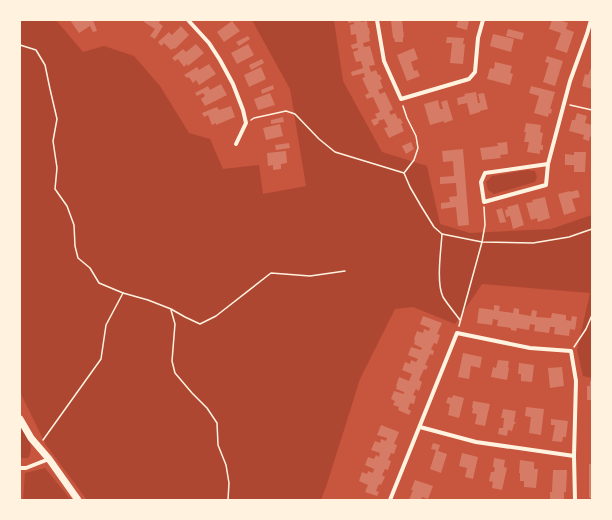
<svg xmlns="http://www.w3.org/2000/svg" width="612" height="520" font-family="'Space Grotesk',sans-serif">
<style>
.green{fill:#ae4732}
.building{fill:#d67c66}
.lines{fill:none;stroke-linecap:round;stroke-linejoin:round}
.path{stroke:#fff3e0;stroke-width:1.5}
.minor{stroke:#fff3e0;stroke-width:4}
.tertiary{stroke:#fff3e0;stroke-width:7}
</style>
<rect width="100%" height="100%" fill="#c8553d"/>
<g class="green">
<path d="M20,20H56L83,52L104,46L134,56L160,86L189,133L210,139L223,169L259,165L263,194L306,186L290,89L252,20H334L343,81L382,152L427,166L440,224L470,233L551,229L592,215V378L583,376L577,350L590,293L482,284L455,324L413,307L395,309L360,379L327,484L321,500H87L46,445L20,392Z"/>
<path d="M528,170L535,171L537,177L535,182L494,194L488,190L486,182L492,176Z"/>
<path d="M20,425C26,436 36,446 28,458H21L20,456Z"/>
<path d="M45,468L68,496L71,500H23L25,473Z"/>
</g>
<g class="building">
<path d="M70,20H93L97,31L93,32L90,26L79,33Z"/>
<path d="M145,20H160L159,23L163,26L155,39L150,36L155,29L144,22Z"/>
<path d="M348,20H361V22L367,21L368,28H369L370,34H369L370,41L363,43L364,47L370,46L375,65L369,66L371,72L376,70L378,75H380L382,79L380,80L383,88L378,90L380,94L385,92L393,109L389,112L391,115L395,113L398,119L400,118L403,123L401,124L404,131L389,138L384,128L388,127L384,119L378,121L379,123L374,126L371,120L377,118L375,114L380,112L373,97L367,99L365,95L369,93L362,78L365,77L364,73L352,76L351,72L363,68L361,61L356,62L353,52L358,50V48L352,49L351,45L357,43L356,34L351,35L350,25L354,24V22L348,23Z"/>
<path d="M391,20H402L404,37H403V42H395L394,38H393Z"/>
<path d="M454,20H469L467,30L456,27L458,21Z"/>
<path d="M552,20H560L568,23L566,29L574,32L567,53L555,49L561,33L549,29Z"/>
<path d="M232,21L240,31L224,42L217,32Z"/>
<path d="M181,26L189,35L175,49L174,48L171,50L164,43L161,46L158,42L169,32L172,35Z"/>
<path d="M508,29L524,33L522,40L506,36Z"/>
<path d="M493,34L514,39L511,52L490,46Z"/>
<path d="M248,36L250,39L239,46L236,42Z"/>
<path d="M447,37L464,38L463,44H465L463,64L450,63L452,43H446Z"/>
<path d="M196,44L204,53L188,66L187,64L184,67L178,59L175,61L172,58L183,49L186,52Z"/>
<path d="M248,44L254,55L237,64L231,53Z"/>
<path d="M414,48L418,59L411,62L414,71L417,70L420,76L407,81L397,55Z"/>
<path d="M547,56L563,61L555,86L543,82L549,63L545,62Z"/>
<path d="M262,59L264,63L251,70L249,65Z"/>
<path d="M495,62L512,66L510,73L513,74L510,85L487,79L490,68L494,69Z"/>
<path d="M209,64L216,74L199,85L196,80L193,83L189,77L187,78L184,75L197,67L199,70Z"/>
<path d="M261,67L266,79L249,87L244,75Z"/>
<path d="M591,68L592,69V89L582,86L585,74L588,75Z"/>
<path d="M221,84L227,95L205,106L201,99L205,96L203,93L197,96L195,93L208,86L210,90Z"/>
<path d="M273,85L274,89L262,94L261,90Z"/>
<path d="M531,86L555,92L550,109H552L551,114L549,113L548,117L534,113L539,96L529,93Z"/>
<path d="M476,92L478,103H480L478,94L484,93L488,109L480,111V112L470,115L467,103L458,105L457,98L465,96L464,94Z"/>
<path d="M270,93L275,105L258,110L254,99Z"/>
<path d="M438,100L440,109H443L441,102L447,100L453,120L444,123V121L430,125L424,104Z"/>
<path d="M231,106L235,117L216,125V123L212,125L208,115L204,117L202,113L217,107L219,110Z"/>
<path d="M577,113L587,116L585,123L592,125V137L590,136L589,141L583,139L584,135L569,131L572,120H575Z"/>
<path d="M283,117L284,122L271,124V120Z"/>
<path d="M526,123L541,125L540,132L543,133L541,145H543V150H540V154L527,152L529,142H524L526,132H524Z"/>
<path d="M280,124L283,136L266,140L263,128Z"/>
<path d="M411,142L414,149L406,154L402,146Z"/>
<path d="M507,142L508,154L500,155L501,158L482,160L480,148L498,146L497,143Z"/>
<path d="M289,143L290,148L276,150L275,145Z"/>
<path d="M463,149L469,225L458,226L456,207L441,209V203L450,202L449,197L457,196L456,183L440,184V177L454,176L453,161L443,162L442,151Z"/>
<path d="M286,151L287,163L281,164V169L273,170V165L268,166L267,153Z"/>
<path d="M574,152H586L585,172H574V165H565V154L574,155Z"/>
<path d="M578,190L580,197L572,199L576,211L564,215L558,194L570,191V192Z"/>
<path d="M545,197L550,218L538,222L537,218L531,220L526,203L533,202L532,200Z"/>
<path d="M518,204L524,225L513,229L510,216L506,217L505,210L508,209L507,207Z"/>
<path d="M502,208L506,222L500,223L496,210Z"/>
<path d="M494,305L500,306L499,311L513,313L514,308L519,309V314L531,316L532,310L537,311L536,317L551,318L552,313L566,315V320L571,321L572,316L577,317L575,330L570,329L569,336L554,334L555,327H550L549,333L534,331L535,325L530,324L529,330L517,328L516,331L511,330V328L497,326L498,320L493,319L492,325L477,323L479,308L494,310Z"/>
<path d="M423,316L442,323L437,334L440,335L437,344L434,343L431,349L434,351L433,355L430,354L425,365L428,366L426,370L424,369L419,380L422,382L419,391L416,389L413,395L416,396L414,404L410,403L408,409L411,411L409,415L398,410L399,407L393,405L395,401L391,399L394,391L404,394V392L396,389L397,386H396L399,377L409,381L412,374L402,370L405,362L410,364L411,360L416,362L418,359L408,355L411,347L421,350L422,348L414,344L415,340L414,339L417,331L423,333L424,329L429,331L430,328L420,324Z"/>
<path d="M463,353L482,357L480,368L471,366L469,379L458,377Z"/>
<path d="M498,360L509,361L508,367L509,368L507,380L491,377L493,367L496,368Z"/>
<path d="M519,363L534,365L532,382L521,381V374H518Z"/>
<path d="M562,367L564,386L550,388L548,368Z"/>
<path d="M590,381H592V400H587V386H590Z"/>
<path d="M453,395L464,398L459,418L448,415L450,404L446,403L448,397L452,398Z"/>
<path d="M473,401L490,404L485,426L475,424L477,414L472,413L473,408H472Z"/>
<path d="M526,407L544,409L541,435L529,433L531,417L525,416Z"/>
<path d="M503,409L516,411L514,422H516L515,424H514L512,431L508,430L507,436L498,434L499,428H503L504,418H501Z"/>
<path d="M551,419L568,421L566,437H563L562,442L552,441L555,425H551Z"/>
<path d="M381,425L399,432L394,444L397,445L394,454L391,453L388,460L391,461L388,470L385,469L382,475L385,477L381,485L379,484L376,491L379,492L377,496L365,492L368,485L359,481L362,472L367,474L368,471L373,473L374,469L365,465L368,457L374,459L376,455L379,457L380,453L371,450L375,441L380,443L381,439L386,441L387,438L377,435Z"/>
<path d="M433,443L440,445L438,451L447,454L441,473L430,469L436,450L431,449Z"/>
<path d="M462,453L478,457L473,479L465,477L467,468L459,466Z"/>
<path d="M494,458L505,460L504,467L507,468L502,490L492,488L493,482L489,481L491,472H494L495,468L493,467Z"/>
<path d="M520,460L534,462V469H538L536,488L524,487V481H520V473H519Z"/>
<rect x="589" y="464" width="3" height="34"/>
<path d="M553,470H567L566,492H564V500L550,499V492H552Z"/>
<path d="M415,480L433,486L428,499L422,497L421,500H409L413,490H411Z"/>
</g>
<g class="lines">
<g class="path">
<path d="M20,45L36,50L45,65L50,89L57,119L53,141L57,168L55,189L67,206L74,225L75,246L78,258L90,268L99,283L123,293L148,300L171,309L185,317L200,324L216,316L271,273L310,276L345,271"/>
<path d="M570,105L592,110"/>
<path d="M403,106L407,118L416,136L418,148L414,160L404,173"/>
<path d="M251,120L254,118L286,111L295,114L319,139L335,152L404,173L410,187L421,206L434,227L442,234L482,242L533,243L569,237L592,229"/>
<path d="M442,234C441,250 436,283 443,297C448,305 455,313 460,320"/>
<path d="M171,310L175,324L172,361L175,373L192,393L207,408L217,423L218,445L226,465L229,483L228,500"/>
<path d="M459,326L482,242L485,225L484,207"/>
<path d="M574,347L586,329L592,315"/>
<path d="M43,440L101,359L106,325L123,293"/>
</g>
<g class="minor">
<path d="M188,20L209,43L220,60L233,84L243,110L246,123L236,144"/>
<path d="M377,20L384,61L401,99L469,79L475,72L478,38L483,20"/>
<path d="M548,164L485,173L481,182L484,202L546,185L548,164L570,81L587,34L591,20"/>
<path d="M420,427L476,442L574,456"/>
<path d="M20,468H26L49,459"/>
<path d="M390,500L457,333L530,348L571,351L576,381L574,456L575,500"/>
</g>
<path class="tertiary" d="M20,419L31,438L49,459L78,500"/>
</g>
<rect width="612" height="520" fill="none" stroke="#fff3e0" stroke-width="42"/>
</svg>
